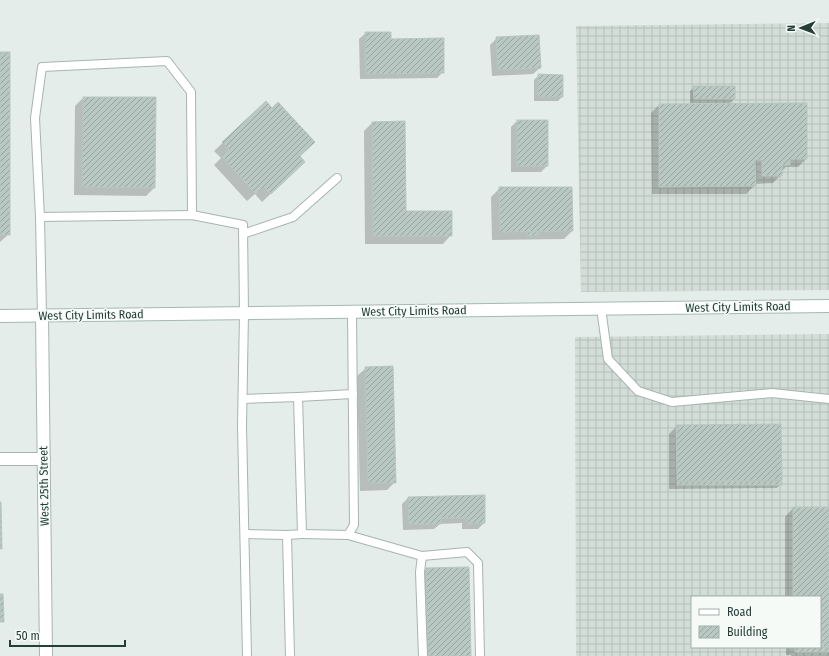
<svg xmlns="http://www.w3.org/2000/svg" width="829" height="656" font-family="'Fira Sans Condensed',sans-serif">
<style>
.industrial{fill:url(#industrial-grid);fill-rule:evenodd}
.shadow{fill:#0003}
.building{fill:url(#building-hatch);stroke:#b7c7c0}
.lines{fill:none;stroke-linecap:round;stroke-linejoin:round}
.lane-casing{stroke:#a7b5b0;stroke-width:10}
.street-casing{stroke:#a7b5b0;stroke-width:14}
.secondary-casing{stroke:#a3b9b1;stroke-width:14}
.lane{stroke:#fff;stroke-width:8}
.street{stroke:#fff;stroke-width:12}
.secondary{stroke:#fff;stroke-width:12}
.labels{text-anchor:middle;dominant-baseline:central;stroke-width:3;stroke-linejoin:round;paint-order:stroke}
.street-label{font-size:12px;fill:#243e38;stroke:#f5faf7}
</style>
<defs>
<pattern id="industrial-grid" width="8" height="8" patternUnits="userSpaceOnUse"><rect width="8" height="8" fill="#d2ddd8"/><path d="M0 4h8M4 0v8" fill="none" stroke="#b4bfba"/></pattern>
<pattern id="building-hatch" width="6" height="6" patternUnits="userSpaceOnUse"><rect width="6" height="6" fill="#b9c8c2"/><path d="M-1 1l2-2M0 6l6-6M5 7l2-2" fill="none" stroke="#96a49f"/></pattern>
</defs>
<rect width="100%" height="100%" fill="#e4ede9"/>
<g class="industrial">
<path d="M829,23V290L581,292L576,26Z"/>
<path d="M829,334V656H576L575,337ZM692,597H820V647H692Z"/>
</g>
<g class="shadow">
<path d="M366,33L390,40L443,72L437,78L360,79L359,39Z"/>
<path d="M497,38L540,68L533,74L492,76L490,45Z"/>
<path d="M0,53L9,234L0,242Z"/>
<path d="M538,76L562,97L558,101H534V80Z"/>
<path d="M694,87L734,99L730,103H690V91Z"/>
<path d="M83,98L154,188L146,196L74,195L75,106Z"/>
<path d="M266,102L272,109L299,156L296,170L262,202L255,194L247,201L214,165L221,158L214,151Z"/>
<path d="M659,105L806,159L798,167H786L781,172V175L773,183L755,184V185L746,194H652L651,113Z"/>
<path d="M517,121L547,166L541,172H511V127Z"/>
<path d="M372,123L405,212L451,235L443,244H365L364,131Z"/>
<path d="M500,188L572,231L564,239L492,240L491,197Z"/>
<path d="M366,368L395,482L387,490L360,491L357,376Z"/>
<path d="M677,426L781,480L779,482L781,484L777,488L669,489V434Z"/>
<path d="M408,498L484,523L478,529H462V523L440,524L434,529L403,530L402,504Z"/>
<path d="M793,508H829V656H791V655H786V647H820V597H785V517Z"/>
<path d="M427,569L470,656H420L418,577Z"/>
</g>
<g class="building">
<path d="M365,32H391V39L444,38V73L366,74Z"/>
<path d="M539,35L541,68L498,70L496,37Z"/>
<rect x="0" y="52" width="10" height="183"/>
<path d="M538,74L563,75V97H538Z"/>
<path d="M693,86H735V99H694Z"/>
<path d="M83,97H156L155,188L82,187Z"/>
<path d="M266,101L272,108L278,102L315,142L300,156L305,162L271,194L264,187L256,194L221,156L229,149L222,142Z"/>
<path d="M807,103V159H790V165H782V176H762V160H755L756,186L659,187V104Z"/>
<rect x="517" y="120" width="31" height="46"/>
<path d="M405,121L406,211H452V236H373L372,122Z"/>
<path d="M499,187H572L573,231L500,232Z"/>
<rect x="527" y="232" width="13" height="4"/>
<path d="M393,366L396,483H368L365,367Z"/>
<path d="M781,424L782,480L677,481L676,425Z"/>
<path d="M782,481V485H677V482Z"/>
<path d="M485,495V523L468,524V518H441V524H409L408,497Z"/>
<path d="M0,502H1L2,549H0Z"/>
<path d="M793,507H829V646L820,647V597H793Z"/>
<path d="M469,567L471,656H428L426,568Z"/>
<path d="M0,594H3L4,622H0Z"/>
<rect x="795" y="647" width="34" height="5"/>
</g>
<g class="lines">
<g class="lane-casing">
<g id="lane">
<path d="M40,217L35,118L42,67L167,61L191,92L192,215"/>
<path d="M243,234L293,217L337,178"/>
<path d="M601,308L608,359L638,391L672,402L772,393L829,399"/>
<path d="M42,316L40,217L192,215L243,225L244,313L242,426L247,656"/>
<path d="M298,397L353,394"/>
<path d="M243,399L298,397L302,534L287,535L290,656"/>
<path d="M245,534L287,535"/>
<path d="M302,534L348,535L354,525L352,312"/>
<path d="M348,535L422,556L467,552L478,563L480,656"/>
<path d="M422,556L420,572L423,656"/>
</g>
</g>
<g class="street-casing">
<g id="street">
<path d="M42,316L46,656"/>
<path d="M0,459H44"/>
</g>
</g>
<g class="secondary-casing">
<path id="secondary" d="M0,316L829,306"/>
</g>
<use href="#lane" class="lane"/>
<use href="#street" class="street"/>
<use href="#secondary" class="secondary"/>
</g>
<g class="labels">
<g class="street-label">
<text transform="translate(738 307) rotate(-1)">West City Limits Road</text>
<text transform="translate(414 311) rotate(-1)">West City Limits Road</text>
<text transform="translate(91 315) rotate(-1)">West City Limits Road</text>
<text transform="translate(44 486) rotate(-91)">West 25th Street</text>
</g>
</g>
<rect x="691" y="596" width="130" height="52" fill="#f5faf7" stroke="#a1afab"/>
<rect x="699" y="609" width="20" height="6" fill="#ffffff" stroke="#a1afab"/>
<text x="727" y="616" font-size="12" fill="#243e38">Road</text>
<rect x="699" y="626" width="20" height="12" fill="url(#building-hatch)" stroke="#a1afab"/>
<text x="727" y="636" font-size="12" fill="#243e38">Building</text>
<g transform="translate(801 28) rotate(269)" stroke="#f5faf7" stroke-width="3" paint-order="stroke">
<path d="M0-3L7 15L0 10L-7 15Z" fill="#243e38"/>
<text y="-6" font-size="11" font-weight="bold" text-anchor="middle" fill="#243e38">N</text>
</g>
<path d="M10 640v6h115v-6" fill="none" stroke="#243e38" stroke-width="2"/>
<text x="16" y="640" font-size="12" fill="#243e38" stroke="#f5faf7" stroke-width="3" paint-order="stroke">50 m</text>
</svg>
